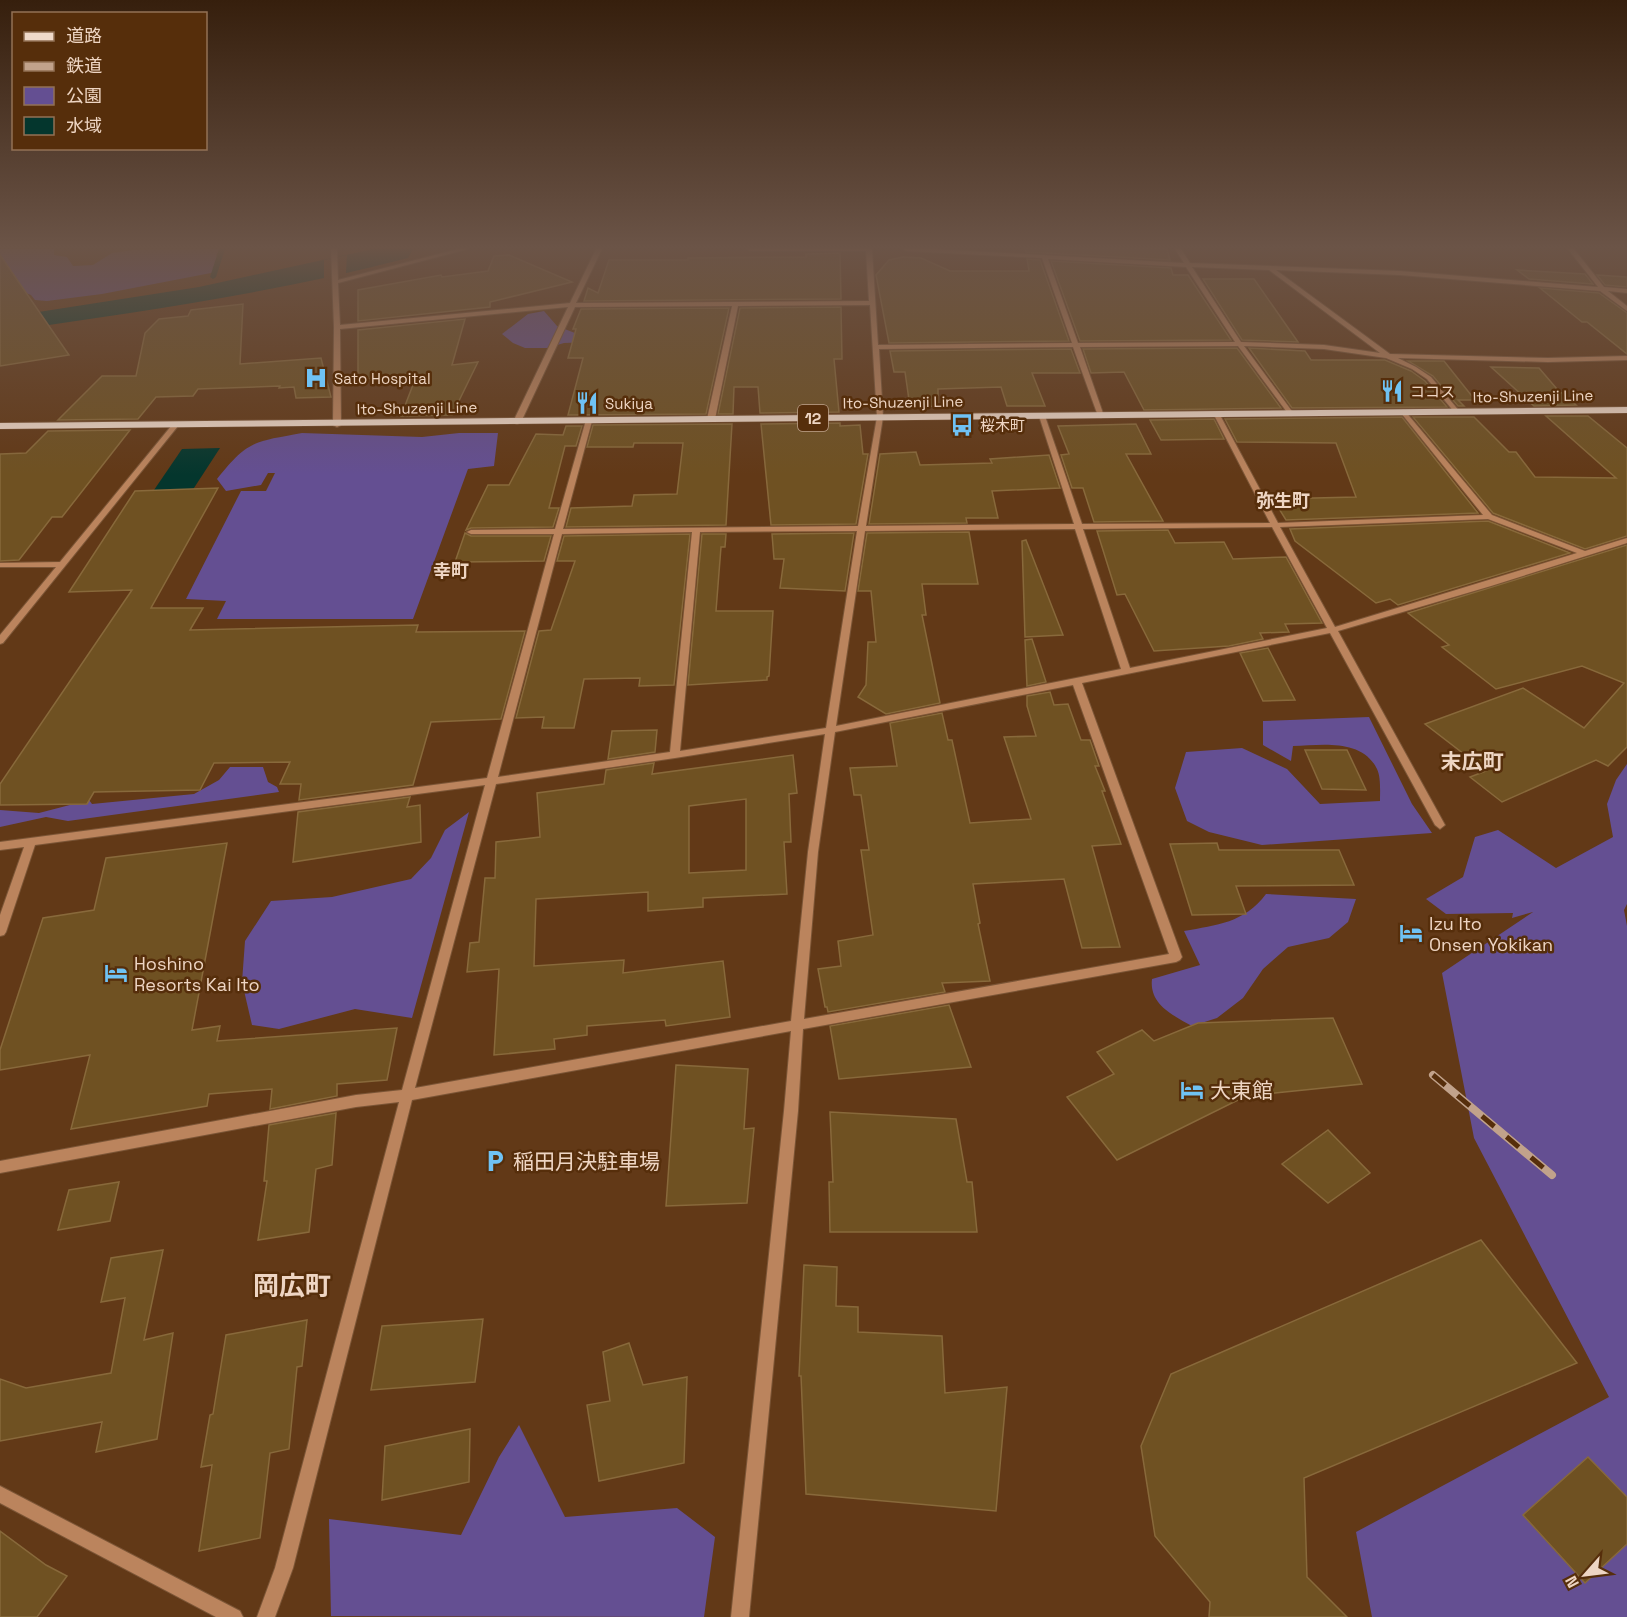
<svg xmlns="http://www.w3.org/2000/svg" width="1627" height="1617" font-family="'Space Grotesk','Noto Sans JP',sans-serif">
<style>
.green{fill:#644f92}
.water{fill:#04362d}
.pier{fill:#623917}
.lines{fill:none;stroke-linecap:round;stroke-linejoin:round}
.stream{fill:#04362d;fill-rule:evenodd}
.building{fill:#6f5122;stroke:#88693b;stroke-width:1.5;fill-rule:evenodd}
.minor-casing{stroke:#7b5536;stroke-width:2}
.major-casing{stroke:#7b5536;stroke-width:1}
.minor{fill:#bb845d;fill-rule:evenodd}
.major{fill:#f0daca;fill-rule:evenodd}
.rail-casing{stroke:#c1a28b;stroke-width:8}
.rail{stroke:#562e0b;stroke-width:5;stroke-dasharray:16;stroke-linecap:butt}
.labels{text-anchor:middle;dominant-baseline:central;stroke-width:5;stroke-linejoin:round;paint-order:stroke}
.far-poi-label{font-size:15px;fill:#eed5c3;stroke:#562e0b;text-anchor:start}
.far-street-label{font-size:15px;fill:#eed5c3;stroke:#562e0b}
.shield{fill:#562e0b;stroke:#c0a38c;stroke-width:1.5}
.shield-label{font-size:16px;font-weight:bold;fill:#eed5c3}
.far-quarter-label{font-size:18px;font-weight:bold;fill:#eed5c3;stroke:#562e0b}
.poi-label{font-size:18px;fill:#eed5c3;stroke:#562e0b;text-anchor:start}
.quarter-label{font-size:21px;font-weight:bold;fill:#eed5c3;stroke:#562e0b}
.near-poi-label{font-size:21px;fill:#eed5c3;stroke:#562e0b;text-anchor:start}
.near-quarter-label{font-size:26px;font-weight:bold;fill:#eed5c3;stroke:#562e0b}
</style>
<rect width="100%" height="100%" fill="#623917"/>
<g class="green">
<path d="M0,249H54V255L67,257L73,266L93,265L112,253L133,250L221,249L216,255L221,259L217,269L211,273L102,294L47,301L35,300L31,295L16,289L8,266H0Z"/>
<path d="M544,311L557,326L580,335L589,342L564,343L547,348H525L513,343L502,334L528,314Z"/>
<path d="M302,433L422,437L459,433H498L494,466L468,469L413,619H217L226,601L186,599L241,491H266L275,473H268L261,485L226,491L217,479C248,440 254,442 302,433Z"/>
<path d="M1369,717L1412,804L1432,833L1262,845L1209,832L1187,821L1175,788L1186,752L1242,748L1287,769L1320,804L1380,801C1380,792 1381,777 1377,769C1362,738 1321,745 1293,746L1291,761L1263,745V721Z"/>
<path d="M1627,764V904L1624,910L1627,926V1617H1372L1356,1532L1609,1397L1474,1138L1442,973L1533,912L1512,918L1513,913L1446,914L1426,899L1463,877L1475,837L1498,830L1556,868L1613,837L1607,804L1616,780Z"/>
<path d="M230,767H263L268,782L277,787L279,792L68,821L46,817L0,827V810L39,813L89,800L92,804L194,794L219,780Z"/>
<path d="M469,812L412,1018L355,1009L279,1029L252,1025L242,982L245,941L271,901L332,897L411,879L431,858L445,830Z"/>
<path d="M1266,894L1356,899L1348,922L1329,938L1288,947L1263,969L1243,998L1217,1018L1192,1026C1172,1015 1149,1004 1152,979L1200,965L1184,931C1217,925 1244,923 1266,894Z"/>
<path d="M519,1425L565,1517L677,1508L715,1537L704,1617L331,1616L329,1519L461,1535L499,1457Z"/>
</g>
<g class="water">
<path d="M373,249H413L408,258C275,293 137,312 0,332V318L199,287Z"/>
<path d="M220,448L192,491L152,493L182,449Z"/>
</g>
<path class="pier" d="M347,255L346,273L352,275L324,281V260Z"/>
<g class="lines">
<path class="stream" d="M219,249H225L216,277L213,279L210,277Z"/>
</g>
<g class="building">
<path d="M1025,249H1167L1170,260L1026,252Z"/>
<path d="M840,253L841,299L584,301L588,288L598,293L609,260H688V258L806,257V254Z"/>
<path d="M0,255L69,355L0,366Z"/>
<path d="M509,255L572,282L490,302V307L358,321V290L441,275L442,277L488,271L494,256Z"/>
<path d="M903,257L921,258L950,271H1029L1027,259L1040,260L1069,341L889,343L876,275L889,260Z"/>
<path d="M1051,261L1171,268L1173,275H1188L1231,340L1080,341Z"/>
<path d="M1517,270L1585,274L1593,284L1529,279Z"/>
<path d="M1597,275L1627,277V287L1605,285Z"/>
<path d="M1203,279H1254L1298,342L1242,340Z"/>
<path d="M1540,288L1599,293L1627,313V354L1587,322H1582Z"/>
<path d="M243,304L240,364L321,358L331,397L296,398L294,387L279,388L280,386L198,389L193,396L156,397L138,419L58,420L102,376H136L145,333L159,319L188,316L191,310Z"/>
<path d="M841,307L842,359H834L839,412L760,413L758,387H734L733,414H718L740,308Z"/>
<path d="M729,308L706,414L568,415L583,358H568L576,329H573L581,309Z"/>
<path d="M465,319L452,365L478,362L452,415L401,416L416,377L358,379V330Z"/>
<path d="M1237,348L1281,408L1144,410L1124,372L1091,373L1083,349Z"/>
<path d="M1249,348L1305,351L1311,360H1385L1411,371L1425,381L1447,407L1292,408Z"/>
<path d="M1071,349L1080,373H1032L1045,406H1007L1001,387L938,389V406L910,407L905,372H894L890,351Z"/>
<path d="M1408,361H1444L1475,400H1458L1464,406H1458L1433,376Z"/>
<path d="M1491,367L1539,368L1557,389L1576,405L1534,406Z"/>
<path d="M1546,416H1588L1627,448V536L1585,549L1493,513L1413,417H1474L1509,452H1516L1535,477L1616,478Z"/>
<path d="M1402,417L1478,513L1286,520L1273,499L1356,497L1336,443L1237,442L1225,419Z"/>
<path d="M1214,419L1224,439L1161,440L1150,420Z"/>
<path d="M840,423V426L860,425L863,454H868L856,524L771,525L761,424Z"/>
<path d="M732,424L726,525L566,527L571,508L632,506L634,495L677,494L683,443H634L633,447H587L593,425Z"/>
<path d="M1136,424L1151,454H1126L1163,521L1094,522L1083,488H1072L1061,455L1069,454L1058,426Z"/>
<path d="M566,426H582L576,446H565L549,508H559L553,527L471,528L466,530L488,485H509L536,434L563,435Z"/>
<path d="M130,430L62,517H52L19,560L0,561V454L26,453L48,431Z"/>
<path d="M916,452L920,465L992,463L990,459L1049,455L1060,488L992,491L998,518H966L967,523L869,524L880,454Z"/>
<path d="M218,488L151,608H203L190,630L418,625L416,632L525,631L501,719L431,722L413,785L299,800L301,784H280L290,762L214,763L200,790L94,792L87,804L0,805V784L132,590L69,592L135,491Z"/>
<path d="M1488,521L1570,553L1398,605L1390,599L1376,603L1295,541L1290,529Z"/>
<path d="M1168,530L1175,543L1224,542L1233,559L1286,557L1322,623L1285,624L1289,632L1260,633L1263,639L1229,646L1154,651L1125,594L1117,595L1097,531Z"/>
<path d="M969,532L978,584H922L926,615H922L940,703L886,714L858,697L866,685L868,642H876L871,591H858L867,533Z"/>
<path d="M465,533L471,536H551L544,561L455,562Z"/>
<path d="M854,533L845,591L780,588L784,559H774L772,534Z"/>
<path d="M690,534L674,685L639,686L640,678L584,679L574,728H542L544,717L516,718L539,631L551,630L575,561H557L564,536Z"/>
<path d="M702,534H726L725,547H721L716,611H773L769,676L767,677V680L688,685Z"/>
<path d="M1026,540L1063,635L1025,637L1022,541Z"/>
<path d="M1627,545V747L1608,766L1596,760L1502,802L1470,777L1486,771L1425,724L1523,688L1584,728L1624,683L1582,666L1496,689L1442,647L1449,645L1408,613Z"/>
<path d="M1032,639L1046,682L1027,686L1025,640Z"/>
<path d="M1268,648L1295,700L1263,701L1240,653Z"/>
<path d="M1050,692L1054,705L1068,704L1081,740H1090L1099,766H1095L1105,791H1102L1121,844L1092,846L1120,947L1082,948L1064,879L973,884L980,923L978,924L990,981L942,983L945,992L828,1012L827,1007H825L818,969L841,966L838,941L873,935L861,850H869L861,795H854L850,768L897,766L890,723L942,713L948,740H952L970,823L1031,819L1004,737L1036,736L1027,706V696Z"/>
<path d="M657,730L655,752L608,759L612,731Z"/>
<path d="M1305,750H1347L1366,790L1322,789Z"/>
<path d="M793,755L797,793L789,794L791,842H784L787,894L703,898V907L648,911V892L536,899L534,966L624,960L623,973L723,961L730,1017L666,1026L665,1020L587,1026V1035L554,1039L555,1049L494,1055L499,969L467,972L470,943L479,942L485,878H495L496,842L540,837L537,793L604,784L606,770L654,763L652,774ZM746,799V870L689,873V806Z"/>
<path d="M410,797L407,807L420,805L421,842L293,862L298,812Z"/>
<path d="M227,843L192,1030L220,1026L217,1041L397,1028L387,1080L337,1084V1096L270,1109L272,1089L209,1094L207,1106L71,1129L90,1055L0,1070V1050L43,918L94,910L106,858Z"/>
<path d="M1217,843L1219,850H1339L1354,885L1236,886L1246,914L1192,915L1170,844Z"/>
<path d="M949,1005L971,1067L839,1079L830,1026Z"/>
<path d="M1333,1018L1362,1084L1246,1096L1117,1160L1067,1097L1114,1074L1097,1052L1142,1030L1154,1041L1198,1023Z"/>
<path d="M676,1065L748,1069L744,1129L754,1128L747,1203L666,1206Z"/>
<path d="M830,1112L956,1119L967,1182H972L977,1232H830L829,1182H833Z"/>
<path d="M336,1113L332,1165L316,1169L309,1232L258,1240L267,1181H264L269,1125Z"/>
<path d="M1328,1130L1370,1173L1328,1203L1282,1164Z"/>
<path d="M119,1182L110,1221L58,1230L69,1190Z"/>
<path d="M1481,1240L1577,1363L1304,1478L1307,1577L1347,1617H1209L1210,1602L1155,1536L1141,1446L1171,1374Z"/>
<path d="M163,1250L144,1340L173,1333L157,1439L96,1452L102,1422L0,1441V1379L26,1388L111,1373L125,1298L101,1302L111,1258Z"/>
<path d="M804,1265L837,1267L836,1306L858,1307V1332L942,1336L945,1393L1007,1387L996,1511L806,1494L801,1376H799Z"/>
<path d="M483,1319L475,1382L371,1390L382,1326Z"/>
<path d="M307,1320L302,1366L297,1367L289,1449L270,1453L260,1538L199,1551L212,1465L201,1467L210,1415L213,1414L226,1335Z"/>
<path d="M629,1343L643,1385L687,1377L684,1463L599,1481L587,1405L610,1401L603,1352Z"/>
<path d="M470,1429L469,1482L382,1500L385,1446Z"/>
<path d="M1588,1457L1627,1497V1544L1585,1583L1523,1515Z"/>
<path d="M0,1531L46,1565L67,1576L37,1617H0Z"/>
</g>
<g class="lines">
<g class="minor-casing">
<g id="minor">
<path d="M331,249H337L338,280L458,249H468L338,283L340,325L570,303L596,249H602L576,303L869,301L866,251H750L747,249H872L878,345L1072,343L1042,258L906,251L903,249H935L1184,263L1175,249H1181L1190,263L1400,271L1598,287L1568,249H1574L1604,287L1627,289V293L1608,291L1627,306V311L1600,291L1400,275L1276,270L1390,354L1548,358L1627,356V360L1548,362L1398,358L1416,367L1431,377L1460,412L1457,414L1455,413L1427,379L1412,369L1386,358L1324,349L1244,346L1294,414L1291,416L1289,415L1238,346L1080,347L1104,416L1101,418L1098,416L1073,347L879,349L883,417L866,526L1074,524L1039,416L1042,414L1045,416L1082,524L1270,523L1214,415L1217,413L1220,415L1278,523L1483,515L1401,413L1400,412L1403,410L1405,411L1492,515L1585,551L1627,538V543L1491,586L1338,631L1445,825L1440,829L1435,825L1330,633L1082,683L1182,957L1180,960L1176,962L803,1029L798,1111L749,1617H731L784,1111L791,1031L412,1100L293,1568L275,1617H257L275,1568L399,1102L356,1107L0,1173V1161L356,1095L402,1090L485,785L35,845L6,932L4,935L0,936V915L24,847L0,850V842L487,778L554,534H471L467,532L471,530L555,529L586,420L592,421L563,529L858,526L877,417L870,305L738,306L715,419L711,421L707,419L732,306L575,307L521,422L517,424L513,422L568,307L340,329L341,425L337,427L333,425L334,327ZM1048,259L1186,267L1235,342L1078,343ZM1192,267L1269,270L1380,353L1324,345L1241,342ZM1488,519L1577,553L1335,627L1280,527ZM1272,527L1327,628L1130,668L1083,529ZM1075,529L1121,669L836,726L865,531ZM857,531L826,728L680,751L700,532ZM692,532L670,752L498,777L562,534ZM1073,685L1169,954L804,1019L818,852L835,732ZM825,734L808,852L791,1021L415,1088L496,784L675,758Z"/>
<path d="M172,425L178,426L3,643L0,644V635L56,567H0V563L60,562Z"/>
<path d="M0,1486L240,1611L243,1617H216L0,1503Z"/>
</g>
</g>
<g class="major-casing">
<path id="major" d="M1627,407V413L0,429V423Z"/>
</g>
<use href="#minor" class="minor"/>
<use href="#major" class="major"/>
<g class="rail-casing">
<path id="rail" d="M1433,1075L1552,1175"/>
</g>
<use href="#rail" class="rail"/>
</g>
<linearGradient id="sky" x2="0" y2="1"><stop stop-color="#361f0d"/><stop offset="0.52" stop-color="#6b5447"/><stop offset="1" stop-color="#6b5447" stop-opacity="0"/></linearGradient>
<rect width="1627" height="475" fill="url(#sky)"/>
<defs>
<g id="hospital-bare" transform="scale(1.8)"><path d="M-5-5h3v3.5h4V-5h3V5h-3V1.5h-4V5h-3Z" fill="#6fc2f4" stroke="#562e0b" stroke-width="2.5" paint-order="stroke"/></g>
<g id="restaurant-bare" transform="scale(1.8)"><path d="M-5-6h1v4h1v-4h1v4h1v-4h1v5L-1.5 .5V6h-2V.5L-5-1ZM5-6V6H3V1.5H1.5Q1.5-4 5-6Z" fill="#6fc2f4" stroke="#562e0b" stroke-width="2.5" paint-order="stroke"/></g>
<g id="bus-bare" transform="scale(1.8)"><path d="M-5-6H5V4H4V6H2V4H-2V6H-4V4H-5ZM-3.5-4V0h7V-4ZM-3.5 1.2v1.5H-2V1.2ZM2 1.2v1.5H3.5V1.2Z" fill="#6fc2f4" stroke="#562e0b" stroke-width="2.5" paint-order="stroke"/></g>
<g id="hotel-bare" transform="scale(1.8)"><path d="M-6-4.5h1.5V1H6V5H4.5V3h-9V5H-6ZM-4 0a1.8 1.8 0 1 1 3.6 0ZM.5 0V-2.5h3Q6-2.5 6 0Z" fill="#6fc2f4" stroke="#562e0b" stroke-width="2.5" paint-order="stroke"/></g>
<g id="parking-bare" transform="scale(1.8)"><path d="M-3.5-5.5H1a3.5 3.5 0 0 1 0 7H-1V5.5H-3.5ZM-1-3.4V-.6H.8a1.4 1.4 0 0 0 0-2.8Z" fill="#6fc2f4" stroke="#562e0b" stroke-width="2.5" paint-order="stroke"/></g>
</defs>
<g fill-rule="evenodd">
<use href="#hospital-bare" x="316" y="378"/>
<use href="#restaurant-bare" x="1392" y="391"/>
<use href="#restaurant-bare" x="587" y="403"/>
<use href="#bus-bare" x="962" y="425"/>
<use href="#hotel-bare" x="1411" y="933"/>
<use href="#hotel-bare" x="116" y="973"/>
<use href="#hotel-bare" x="1192" y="1090"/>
<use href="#parking-bare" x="495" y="1161"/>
</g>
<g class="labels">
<g class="far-poi-label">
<text x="334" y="378">Sato Hospital</text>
<text x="1410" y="391">ココス</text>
<text x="605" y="403">Sukiya</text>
<text x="980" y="425">桜木町</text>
</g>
<g class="far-street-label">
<text transform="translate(1533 396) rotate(-1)">Ito-Shuzenji Line</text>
<text transform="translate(903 402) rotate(-1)">Ito-Shuzenji Line</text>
<text transform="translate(417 408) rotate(-1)">Ito-Shuzenji Line</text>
</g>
<rect class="shield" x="798" y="405" width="30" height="26" rx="4.5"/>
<g class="shield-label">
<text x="813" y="418">12</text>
</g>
<g class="far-quarter-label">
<text x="1283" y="500">弥生町</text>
<text x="451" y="570">幸町</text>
</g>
<g class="poi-label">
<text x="1429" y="923">Izu Ito<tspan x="1429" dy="21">Onsen Yokikan</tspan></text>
<text x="134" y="963">Hoshino<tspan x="134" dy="21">Resorts Kai Ito</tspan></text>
</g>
<g class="quarter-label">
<text x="1472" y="761">末広町</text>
</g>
<g class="near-poi-label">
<text x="1210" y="1090">大東館</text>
<text x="513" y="1161">稲田月決駐車場</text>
</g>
<g class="near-quarter-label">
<text x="292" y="1286">岡広町</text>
</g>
</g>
<rect x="12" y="12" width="195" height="138" fill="#562e0b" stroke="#937155" stroke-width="1.5"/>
<rect x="24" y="32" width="30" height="9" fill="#f0daca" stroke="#937155" stroke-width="1.5"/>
<text x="66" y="42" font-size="18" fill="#eed5c3">道路</text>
<rect x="24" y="62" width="30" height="9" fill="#c1a28b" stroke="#937155" stroke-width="1.5"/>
<text x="66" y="72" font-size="18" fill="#eed5c3">鉄道</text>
<rect x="24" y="87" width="30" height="18" fill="#644f92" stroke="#937155" stroke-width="1.5"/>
<text x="66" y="102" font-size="18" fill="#eed5c3">公園</text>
<rect x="24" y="117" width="30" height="18" fill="#04362d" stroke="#937155" stroke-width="1.5"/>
<text x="66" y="132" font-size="18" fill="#eed5c3">水域</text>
<g transform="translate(1585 1575) rotate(242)" stroke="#562e0b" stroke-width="4.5" paint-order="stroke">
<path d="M0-4.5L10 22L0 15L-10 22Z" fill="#eed5c3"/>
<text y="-9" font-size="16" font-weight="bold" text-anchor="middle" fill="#eed5c3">N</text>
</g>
</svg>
